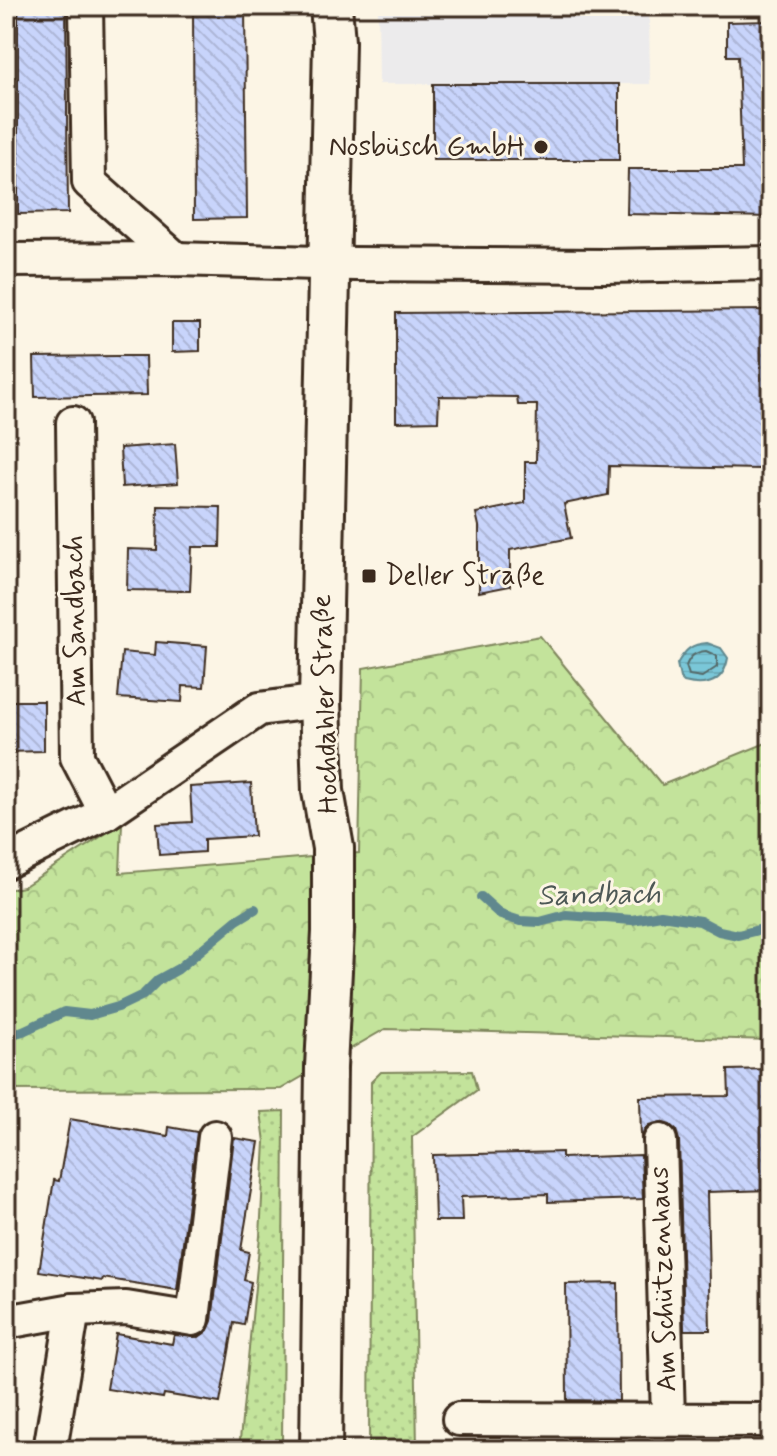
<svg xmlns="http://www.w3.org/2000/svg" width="777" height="1456" font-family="Mynerve,sans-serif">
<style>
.built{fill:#ecebec}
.grass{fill:url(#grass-dots);stroke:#7f865c;stroke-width:2}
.forest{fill:url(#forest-crowns);stroke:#7f865c;stroke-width:2}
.water{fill:url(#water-rules);stroke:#61888e;stroke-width:2}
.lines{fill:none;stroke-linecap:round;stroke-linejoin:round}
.shore{stroke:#546968;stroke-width:2}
.stream{stroke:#61888e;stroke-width:10}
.building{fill:url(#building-back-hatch);stroke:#3b2a1e;stroke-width:2}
.minor-casing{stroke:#3b2a1e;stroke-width:38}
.tertiary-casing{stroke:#3b2a1e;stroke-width:46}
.minor{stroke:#fcf5e5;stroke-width:32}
.tertiary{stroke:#fcf5e5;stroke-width:40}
.poi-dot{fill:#3b2a1e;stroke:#fcf5e5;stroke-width:3}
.labels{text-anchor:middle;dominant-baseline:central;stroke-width:6;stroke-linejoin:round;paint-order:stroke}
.poi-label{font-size:28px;fill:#3b2a1e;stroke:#fcf5e5;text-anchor:end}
.street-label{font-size:28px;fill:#3b2a1e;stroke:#fcf5e5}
.water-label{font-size:30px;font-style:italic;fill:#4e5956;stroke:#fcf5e5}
</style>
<defs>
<pattern id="grass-dots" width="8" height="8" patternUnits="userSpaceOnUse" patternTransform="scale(2)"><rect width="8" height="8" fill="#c3e39b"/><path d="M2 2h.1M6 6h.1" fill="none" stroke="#a8c385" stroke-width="1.8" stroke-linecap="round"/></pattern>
<pattern id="forest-crowns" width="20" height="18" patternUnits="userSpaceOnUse" patternTransform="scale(2)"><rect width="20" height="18" fill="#c3e39b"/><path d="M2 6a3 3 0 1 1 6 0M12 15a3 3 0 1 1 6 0" fill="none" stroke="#a8c385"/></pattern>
<pattern id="water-rules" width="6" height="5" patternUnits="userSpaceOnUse" patternTransform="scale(2)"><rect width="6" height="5" fill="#7ac7d8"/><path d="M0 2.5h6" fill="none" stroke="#6aabb9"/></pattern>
<pattern id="building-back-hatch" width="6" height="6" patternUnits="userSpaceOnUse" patternTransform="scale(2)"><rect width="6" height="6" fill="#c8d4fb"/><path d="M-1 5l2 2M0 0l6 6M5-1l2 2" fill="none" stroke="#adb6d7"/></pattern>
</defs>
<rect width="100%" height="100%" fill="#fcf5e5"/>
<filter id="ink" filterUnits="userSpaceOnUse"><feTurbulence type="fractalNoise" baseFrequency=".0125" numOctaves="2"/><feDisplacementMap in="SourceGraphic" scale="16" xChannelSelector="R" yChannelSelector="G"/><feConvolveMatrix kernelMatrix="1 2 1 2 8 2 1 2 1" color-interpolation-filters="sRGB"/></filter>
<g filter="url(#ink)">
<path class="built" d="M378,6H649L650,84H379Z"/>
<g class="grass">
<path d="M472,1071L477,1090L412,1137L417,1450H369L371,1082L381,1072Z"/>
<path d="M284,1111L282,1450H239L260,1236L265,1142L261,1112Z"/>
</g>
<path class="forest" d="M540,636L662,785L771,741V1040L385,1029L281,1089L6,1090V890L23,887L122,823L120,873L359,853L363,668Z"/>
<path class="water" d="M707,643L721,648L728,658C724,682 707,688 684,682L680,678L677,664C685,650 691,644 707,643Z"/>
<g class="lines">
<path class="shore" d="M706,651L717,656V667L702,677L689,675L686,666C690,656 695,652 706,651Z"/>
<g class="stream">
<path d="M481,897L501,915L520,921L540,922L566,915L632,920L661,915L700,921L719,931L738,935L758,930L771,932"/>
<path d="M6,1036L23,1031L64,1012L90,1015L118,1007L143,995L158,980L178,969L237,920L255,909"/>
</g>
</g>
<g class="building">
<path d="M18,6H66L68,213L18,214Z"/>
<path d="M193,6H245L247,218L194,219Z"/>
<path d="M771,21V74H766L771,217L627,214L628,169H742L738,56H727V22Z"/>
<rect x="433" y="84" width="186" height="76"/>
<path d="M771,310V375L760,469L609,466L608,495L564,504L571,538L510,550V586L479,592V526L476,513L525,503V462H536L537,405H518L517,397L439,396L438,421L396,422V313Z"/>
<path d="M172,323H200V351L172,352Z"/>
<path d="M116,356H146L147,395L35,397L34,357Z"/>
<path d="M175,444L178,483L122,487L120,448Z"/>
<path d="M158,506L221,507L220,547H192L190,591L127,590L128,549L157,550Z"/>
<path d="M156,642L207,646L204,687L183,686L182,702L118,698L122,652L155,655Z"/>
<path d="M6,701H44V751L6,752Z"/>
<path d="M251,783L254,836L204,839V852L159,855L157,824L192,822L190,787Z"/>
<path d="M771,1069V1190L707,1192L710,1330H684L679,1140L676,1130L670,1125L660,1122L649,1125L644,1131L641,1140L640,1097L729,1096L728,1070Z"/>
<path d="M70,1119L168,1136L169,1127L197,1132L177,1290L103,1278L102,1281L39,1271L54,1180L59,1181Z"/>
<path d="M234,1138L259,1142L241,1250L249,1252L244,1280L251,1282L244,1325L234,1323L220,1403L164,1394L163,1398L107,1389L116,1334L172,1344L174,1335L199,1337L208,1330L212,1321Z"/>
<path d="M562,1152V1158L641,1155L643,1199L548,1202V1194L461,1197L462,1221H435L433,1155Z"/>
<path d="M618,1283L619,1401L567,1400L566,1284Z"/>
<path d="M568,1438L620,1439V1450H569Z"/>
</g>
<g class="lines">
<g class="minor-casing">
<g id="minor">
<path d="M86,6L89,182L176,259"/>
<path d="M6,260L176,259L355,264L605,266L771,263"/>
<path d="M73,423L77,757L106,813"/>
<path d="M6,862L106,813L259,709L320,701"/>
<path d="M660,1141L668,1418"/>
<path d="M6,1322L73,1310L126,1308L193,1319L215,1137"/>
<path d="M459,1419L771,1420"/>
<path d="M50,1450L73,1310"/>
</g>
</g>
<g class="tertiary-casing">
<path id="tertiary" d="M321,1450L326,1067L333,932V848L323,791L320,701L334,42L331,6"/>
</g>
<use href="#minor" class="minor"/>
<use href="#tertiary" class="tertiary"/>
</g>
</g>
<g class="poi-dot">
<circle cx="541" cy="147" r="8"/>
<rect x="361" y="568" width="16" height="16" rx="4"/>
</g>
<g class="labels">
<g class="poi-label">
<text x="525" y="147">Nosbüsch GmbH</text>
<text x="385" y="576" text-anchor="start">Deller Straße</text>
</g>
<g class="street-label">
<text transform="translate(76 621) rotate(-91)">Am Sandbach</text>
<text transform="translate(326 704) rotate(-92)">Hochdahler Straße</text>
<text transform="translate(664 1279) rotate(-92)">Am Schützenhaus</text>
</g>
<g class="water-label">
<text transform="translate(599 895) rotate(-1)">Sandbach</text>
</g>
</g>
<rect width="777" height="1456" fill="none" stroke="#fcf5e5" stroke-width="32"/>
<rect x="16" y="16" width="745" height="1424" fill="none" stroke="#3b2a1e" stroke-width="3" filter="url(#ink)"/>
</svg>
